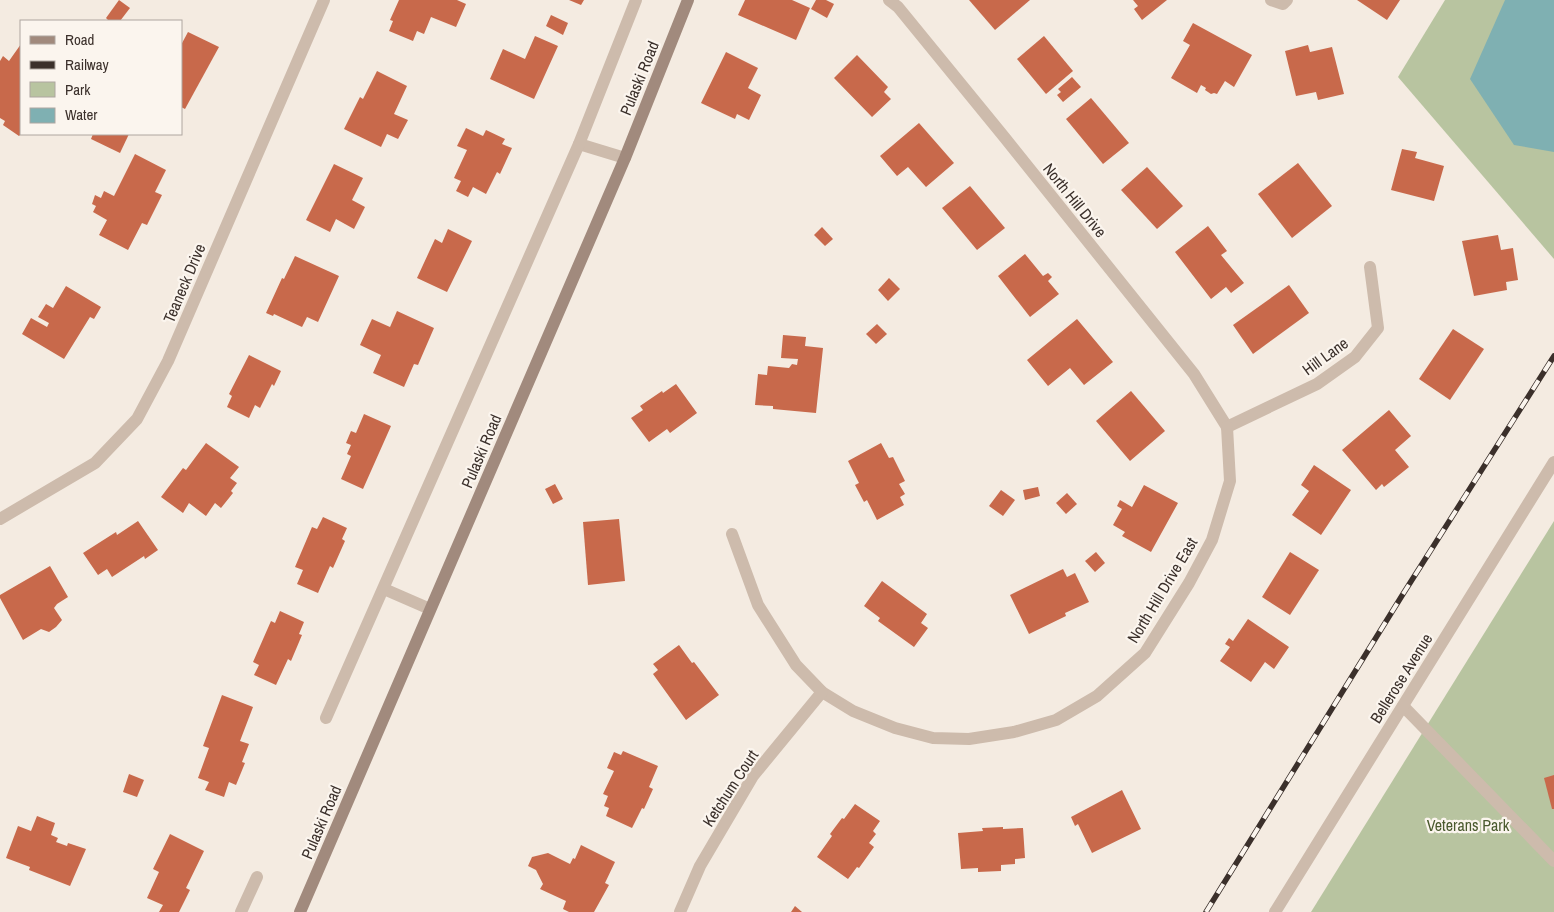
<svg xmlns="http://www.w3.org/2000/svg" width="1554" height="912" font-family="'Archivo Narrow',sans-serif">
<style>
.green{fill:#b8c4a0}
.water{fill:#7fb0b2}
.building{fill:#c8694b}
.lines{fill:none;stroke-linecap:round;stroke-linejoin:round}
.service{stroke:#cdbbac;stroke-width:12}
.minor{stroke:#cdbbac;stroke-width:12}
.tertiary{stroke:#cdbbac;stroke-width:12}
.secondary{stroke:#a18a7d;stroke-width:12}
.rail-casing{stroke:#3b302b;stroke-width:5.5}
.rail{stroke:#fbf5ee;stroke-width:4;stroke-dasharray:11;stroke-linecap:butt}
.labels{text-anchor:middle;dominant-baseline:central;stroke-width:4.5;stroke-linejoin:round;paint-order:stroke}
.street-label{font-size:16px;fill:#3b302b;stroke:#fbf5ee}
.park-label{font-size:16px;fill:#4a5a2e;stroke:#fbf5ee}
</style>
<rect width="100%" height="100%" fill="#f4ebe1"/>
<g class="green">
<path d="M1445,0H1554V259L1398,77Z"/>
<path d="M1554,521V912H1311Z"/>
</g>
<path class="water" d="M1505,0H1554V152L1514,145L1470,79Z"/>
<g class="building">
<path d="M119,0L130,8L120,21H109L106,18Z"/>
<path d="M399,0H457L466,4L456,27L431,17L424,34L417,31L413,41L389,31L393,21L390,20Z"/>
<path d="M569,0H584L581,5Z"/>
<path d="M745,0H792L810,8L796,40L738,15Z"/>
<path d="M816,0H826L834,4L827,18L811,9Z"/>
<path d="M969,0H1030L995,30Z"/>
<path d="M1133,0H1167L1142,20L1134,9L1138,6Z"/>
<path d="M1357,0H1400L1387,20Z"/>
<path d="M551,15L568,23L563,35L546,26Z"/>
<path d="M1193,23L1252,55L1234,87L1225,81L1217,94L1214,93L1211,94L1205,90L1206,88L1201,85L1197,93L1171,78L1190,45L1183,41Z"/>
<path d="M188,32L219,47L185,109L181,107V45Z"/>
<path d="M535,36L558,46L534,99L490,79L503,49L525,59Z"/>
<path d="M1044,36L1073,71L1046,94L1017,59Z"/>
<path d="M21,44V134L19,136L3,125L5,121L0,118V61L3,56L9,61Z"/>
<path d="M1308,45L1310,52L1332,47L1344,94L1318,100L1316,92L1296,96L1285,51Z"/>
<path d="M726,52L758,68L748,88L761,95L749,120L737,114L735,119L701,103Z"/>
<path d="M857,55L888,87L884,92L891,99L872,117L834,78Z"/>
<path d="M377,71L407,86L394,114L408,120L398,139L387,134L381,147L344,129L360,97L363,99Z"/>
<path d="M1072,77L1081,87L1063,102L1057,95L1061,92L1058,89Z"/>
<path d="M1091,98L1129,143L1103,164L1066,119Z"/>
<path d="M919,123L954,163L926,187L908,167L897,176L880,156Z"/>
<path d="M466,128L483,136L486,130L505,139L502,144L512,148L500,174L497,172L486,194L473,187L468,197L456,191L461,181L454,178L467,150L457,146Z"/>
<path d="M93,134H129L120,153L91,139Z"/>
<path d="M1402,149L1417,152L1415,158L1444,166L1434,201L1391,190Z"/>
<path d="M135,154L166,170L155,192L162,195L147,225L142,223L128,250L99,235L107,220L93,212L96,206L92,204L95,195L101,198L104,191L114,196Z"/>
<path d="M1298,163L1332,206L1292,238L1258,194Z"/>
<path d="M334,164L363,178L352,200L365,207L354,229L336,219L330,232L306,220Z"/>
<path d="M1147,167L1183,206L1157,229L1121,190Z"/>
<path d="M970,186L1005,228L977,250L942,208Z"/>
<path d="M1208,226L1227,251L1221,255L1244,283L1231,293L1226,287L1211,299L1175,252Z"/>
<path d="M822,227L833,239L825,246L814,235Z"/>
<path d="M448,229L472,241L447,292L417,278L435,239L442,243Z"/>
<path d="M1498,235L1501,250L1513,248L1518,280L1506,282L1507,290L1474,296L1462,241Z"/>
<path d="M1025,254L1043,276L1048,273L1052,277L1048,281L1059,294L1030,317L998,276Z"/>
<path d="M295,256L339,276L318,322L307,317L302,327L274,314L273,316L266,313L282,278L284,279Z"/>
<path d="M889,278L900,289L888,301L878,290Z"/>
<path d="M1289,285L1309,313L1253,354L1233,325Z"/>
<path d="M66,286L101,307L94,319L90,317L64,359L22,334L31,318L47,327L49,323L38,317L46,304L53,308Z"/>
<path d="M397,311L434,328L418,365L414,364L404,387L373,373L381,355L360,345L372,319L390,327Z"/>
<path d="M1077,319L1113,362L1084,385L1070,368L1048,386L1027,360Z"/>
<path d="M877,324L887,334L876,344L866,334Z"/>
<path d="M1453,329L1484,349L1450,400L1419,379Z"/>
<path d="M783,335L806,337L805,346L823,348L816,413L773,409V406L755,405L758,374L767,375L768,366L789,368L792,364L797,365L798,359L781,358Z"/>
<path d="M249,355L281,371L274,386L272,384L260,408L255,405L249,418L227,407L232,396L229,394Z"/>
<path d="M676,384L697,413L670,433L667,429L649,442L631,418L643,410L640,406L662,391L663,393Z"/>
<path d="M1131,391L1165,431L1130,461L1096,421Z"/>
<path d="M1389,410L1411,436L1395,450L1409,467L1384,487L1382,484L1376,490L1342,450Z"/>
<path d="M364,414L391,426L363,489L341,479L351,456L347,454L351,445L346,443L351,431L356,433Z"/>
<path d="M206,443L239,467L230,478L237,483L231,491L233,493L221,508L215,503L206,516L189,503L183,513L161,497L183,468L186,470Z"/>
<path d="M881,443L889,458L893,457L905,481L899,484L905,494L900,497L904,505L877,520L867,500L864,502L855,485L859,483L848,461Z"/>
<path d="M1314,465L1351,490L1321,535L1292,515L1309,491L1301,485Z"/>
<path d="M555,484L563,499L553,504L545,489Z"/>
<path d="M1144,485L1178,503L1151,552L1122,536L1125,532L1113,525L1122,509L1117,506L1120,500L1132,507Z"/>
<path d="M1038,487L1040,496L1025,500L1023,490Z"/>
<path d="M1001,490L1015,500L1003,516L989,506Z"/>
<path d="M1067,493L1077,504L1066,514L1056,503Z"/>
<path d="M323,517L347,528L342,539L345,541L333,568L330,566L318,593L297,584L303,570L295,567L312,527L317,529Z"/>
<path d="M619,519L625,581L588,585L583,522Z"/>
<path d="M138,521L158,550L145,559L144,556L112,577L107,569L98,575L83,553L116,532L117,535Z"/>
<path d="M1096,552L1105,563L1095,572L1085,561Z"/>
<path d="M1290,552L1319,570L1290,615L1262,597Z"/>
<path d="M50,566L68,597L57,604L54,608L62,620L56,627L49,632L41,629L23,640L0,598V595Z"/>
<path d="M1063,569L1067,577L1075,573L1089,602L1065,613L1066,616L1029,634L1010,595Z"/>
<path d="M882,581L927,614L921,623L928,628L914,647L878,621L880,618L864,606Z"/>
<path d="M280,611L304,622L299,634L302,635L291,661L288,659L276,685L254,675L259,665L253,662L271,621L275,623Z"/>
<path d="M1248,619L1289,647L1274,669L1265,662L1251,682L1220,661L1230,647L1225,644L1229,638L1233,641Z"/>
<path d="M679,645L692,663L694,662L719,695L686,720L653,674L658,670L653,664Z"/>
<path d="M222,695L253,707L240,741L249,744L242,762L245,763L236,785L229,782L224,797L205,790L209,782L198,778L209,748L203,746Z"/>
<path d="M623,751L658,766L649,787L653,789L644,809L642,808L632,828L606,816L609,808L604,806L608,796L603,794L614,771L607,768L614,752L621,755Z"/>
<path d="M129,774L144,780L137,797L123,792Z"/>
<path d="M1554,775V809H1552L1544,778Z"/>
<path d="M1122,790L1141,829L1092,853L1078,824L1075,826L1071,817Z"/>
<path d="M855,804L880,821L873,831L876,834L869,843L874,847L859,868L857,867L848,879L817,857L832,836L830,834L842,818L844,819Z"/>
<path d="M37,816L55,823L51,835L58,838L56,842L67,846L68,843L86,849L70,886L29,870L30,867L6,858L18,826L31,831Z"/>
<path d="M1003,827V829L1023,828L1025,858L1015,859V864L1001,865V871L978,872V868L961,869L958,833L983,831L982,828Z"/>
<path d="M170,834L204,851L186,888L190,890L179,912H159L163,905L147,898L159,872L153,869Z"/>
<path d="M581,845L615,862L605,883L609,885L594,912H569L563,909L566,901L540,889L543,884L536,870L528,866L532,857L548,853L570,864L573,858L575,859Z"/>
<path d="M795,906L802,912H791Z"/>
</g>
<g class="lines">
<path class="service" d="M1403,706L1554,861"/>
<g class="minor">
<path d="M889,0L898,7L1005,138L1194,374L1227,427"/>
<path d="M1271,0L1283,4L1287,0"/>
<path d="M579,144L625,158"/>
<path d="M1227,427L1317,384L1355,357L1378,328L1370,267"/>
<path d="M0,519L95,463L137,419L168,361L324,0"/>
<path d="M732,534L758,605L796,665L822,692L853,711L895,728L933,738L969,739L1014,732L1056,720L1097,696L1145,653L1189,583L1212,540L1230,481L1227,427"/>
<path d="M384,589L430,609"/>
<path d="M326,718L579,144L636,0"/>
<path d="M241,912L257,877"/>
<path d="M680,912L700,866L753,776L822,692"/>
</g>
<path class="tertiary" d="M1275,912L1554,462"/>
<path class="secondary" d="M300,912L625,158L688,0"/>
<g class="rail-casing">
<path id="rail" d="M1206,912L1403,594L1554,356"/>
</g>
<use href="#rail" class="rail"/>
</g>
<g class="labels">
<g class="street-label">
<text transform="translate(639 78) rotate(-68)">Pulaski Road</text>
<text transform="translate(1075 200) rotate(51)">North Hill Drive</text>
<text transform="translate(184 283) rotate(-67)">Teaneck Drive</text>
<text transform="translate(1325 356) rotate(-36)">Hill Lane</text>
<text transform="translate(481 451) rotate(-67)">Pulaski Road</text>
<text transform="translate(1162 590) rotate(-59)">North Hill Drive East</text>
<text transform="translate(1401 678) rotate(-58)">Bellerose Avenue</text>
<text transform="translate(730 788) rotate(-57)">Ketchum Court</text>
<text transform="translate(321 822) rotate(-67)">Pulaski Road</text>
</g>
<g class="park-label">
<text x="1468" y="825">Veterans Park</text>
</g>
</g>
<rect x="20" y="20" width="162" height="115" fill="#fbf5ee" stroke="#aea6a0"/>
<rect x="30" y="36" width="25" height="8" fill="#a18a7d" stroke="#aea6a0"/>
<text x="65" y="45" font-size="15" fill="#3b302b">Road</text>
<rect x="30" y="61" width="25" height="8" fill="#3b302b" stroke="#aea6a0"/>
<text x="65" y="70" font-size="15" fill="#3b302b">Railway</text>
<rect x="30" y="82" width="25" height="15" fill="#b8c4a0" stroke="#aea6a0"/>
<text x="65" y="95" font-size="15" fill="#3b302b">Park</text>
<rect x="30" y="108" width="25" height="15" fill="#7fb0b2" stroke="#aea6a0"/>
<text x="65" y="120" font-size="15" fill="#3b302b">Water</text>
</svg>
